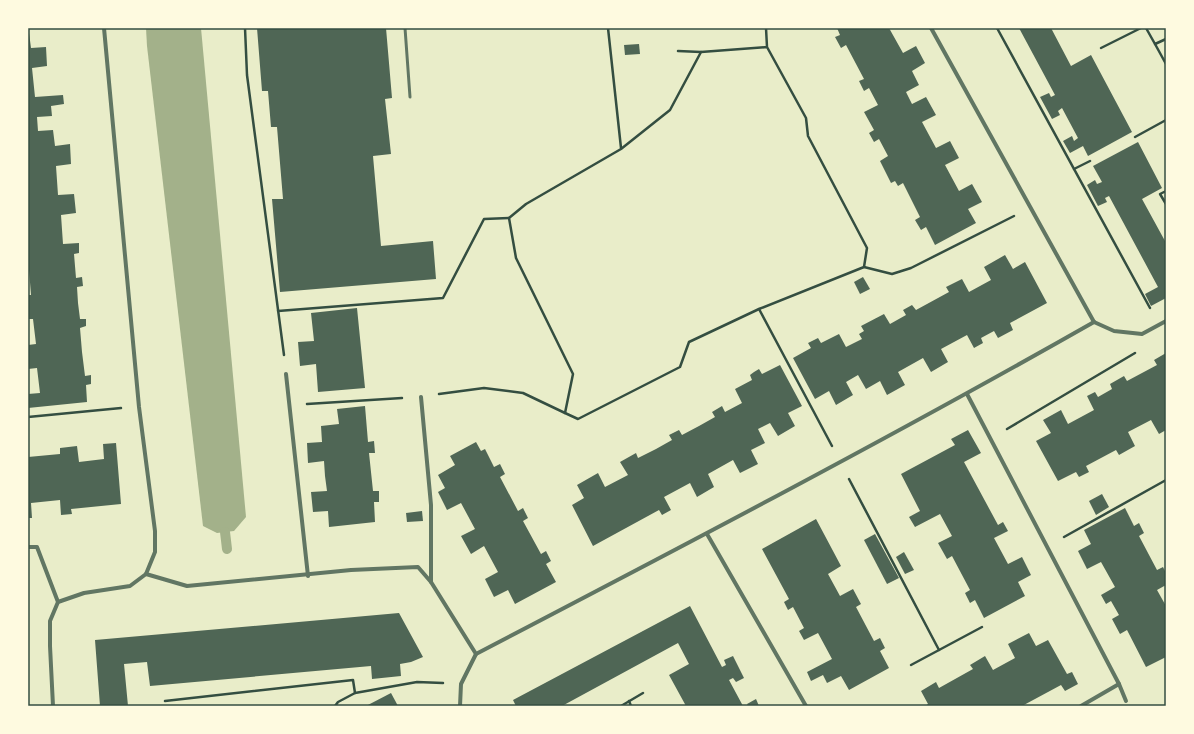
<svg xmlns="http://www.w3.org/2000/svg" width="1194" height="734" font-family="Barlow,sans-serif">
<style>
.water{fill:#a3b18a}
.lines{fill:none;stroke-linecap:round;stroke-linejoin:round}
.stream{stroke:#a3b18a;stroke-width:10}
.building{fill:#4f6655}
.path{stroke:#344e41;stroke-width:2.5}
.service{stroke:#617663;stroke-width:3}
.minor{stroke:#617663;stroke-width:4}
.neatline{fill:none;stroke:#344e41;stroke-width:1.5}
</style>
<rect width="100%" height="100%" fill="#e9edc9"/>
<path class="water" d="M146,28H201L246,517L234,531L217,533L203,526L147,46Z"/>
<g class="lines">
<path class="stream" d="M225,532L227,549"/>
</g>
<g class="building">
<path d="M257,28H386L392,98L385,99L391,154L373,156L381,246L433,241L436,279L280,292L272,199H283L277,127H271L268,91H262Z"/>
<path d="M837,28H889L903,53L916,46L925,63L912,71L919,85L906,92L912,104L926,97L936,115L922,122L936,148L950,141L959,158L945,165L959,191L972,184L982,202L968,209L976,223L935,245L926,227L921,230L915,220L920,217L903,183L898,186L895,181L891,183L880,161L888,156L879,139L874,142L869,133L874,130L864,112L878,105L869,88L864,91L859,81L864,79L846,45L841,48L835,37L840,35Z"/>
<path d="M1019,28H1051L1071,66L1091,55L1132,132L1088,156L1083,146L1070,153L1063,141L1072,136L1074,141L1078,138L1062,108L1058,111L1060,115L1052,119L1040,97L1049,93L1051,97L1055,95Z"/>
<path d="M29,33L31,48L46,47L47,66L32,68L35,97L63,95L64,104L51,106L52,116L37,117L38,131L53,130L55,146L70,144L71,164L56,166L58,195L74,194L76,213L61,215L63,244L79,243V253L74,254L76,278L82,277L83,286L77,287L78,303L80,319H86V326L80,328L82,352L85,376L91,375V384L86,385L87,402L28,408V394L40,393L37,368L28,369V345L36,344L33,319H28V295H31L29,270H28V34Z"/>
<path d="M639,44L640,54L625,55L624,45Z"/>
<path d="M1138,142L1162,188L1142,199L1165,241H1166V298L1151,306L1145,294L1158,287L1109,196L1105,198L1107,202L1098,206L1087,185L1095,180L1097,184L1102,182L1093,166Z"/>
<path d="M1005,255L1013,269L1025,262L1047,303L1010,323L1013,330L998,338L994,331L981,338L983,343L974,348L967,335L941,349L948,362L931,372L923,358L898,372L905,385L887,395L880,381L866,389L858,375L846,382L853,395L836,405L829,391L815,399L793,358L811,348L808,343L818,338L821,343L839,334L846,347L862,339L859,334L864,331L861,326L884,314L890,324L906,315L903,310L912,305L916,310L949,292L946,287L962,279L969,292L991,280L984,267Z"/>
<path d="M863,277L870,289L860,294L854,282Z"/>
<path d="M357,308L365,388L318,392L316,364L300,366L298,342L314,341L311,313Z"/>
<path d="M1166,353V430L1159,434L1151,420L1128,432L1135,446L1119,455L1116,450L1086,466L1089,472L1079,477L1076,472L1058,481L1036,441L1051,433L1043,420L1061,410L1068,424L1094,410L1087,396L1095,392L1098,397L1112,389L1110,384L1124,376L1127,381L1157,365L1154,360Z"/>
<path d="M780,365L802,406L788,413L795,426L778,436L770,423L758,429L765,443L751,450L758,464L740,473L733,460L708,474L714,487L697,497L690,483L664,497L671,510L662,515L659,510L593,546L572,505L584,498L577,485L598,473L605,487L628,475L620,462L636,453L638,458L656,449L672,440L669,435L679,430L682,435L699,426L715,417L712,412L722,406L725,412L742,403L735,389L752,380L750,375L754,372L759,369L762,374Z"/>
<path d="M365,406L368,442L374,441L375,453H369L373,491H379V502H374L375,522L329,527L328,511L313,512L311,492L327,491L325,476L324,461L308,463L307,443L322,442L321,426L339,424L337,409Z"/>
<path d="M968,430L981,453L964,462L998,525L1003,522L1008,531L994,538L1008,564L1022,557L1031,575L1018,582L1025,596L984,618L975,600L970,603L965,593L970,590L952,556L947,559L938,543L952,536L940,514L915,527L909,517L920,511L901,474L955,445L951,439Z"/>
<path d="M476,442L481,451L485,449L494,467L500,464L505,474L500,477L518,511L523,508L528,518L523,521L541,554L546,551L551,561L546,564L556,582L515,604L508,590L494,597L485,579L498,572L484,546L471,554L461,536L475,529L461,503L447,510L438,492L445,488L438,475L455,465L450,456Z"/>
<path d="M116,443L121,504L71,509L72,514L61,515L60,500L31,503L32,518H28V457L60,454V448L77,446L79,462L104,459L103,444Z"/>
<path d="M1102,494L1109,507L1096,515L1089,501Z"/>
<path d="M1125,508L1134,526L1139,523L1144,533L1139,536L1157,570L1163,567L1166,573V585L1157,590L1166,606V657L1146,667L1127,630L1120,634L1112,619L1119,615L1111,601L1106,604L1101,595L1115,587L1101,562L1087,569L1078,551L1091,544L1084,530Z"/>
<path d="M422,511L423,521L407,522L406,513Z"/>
<path d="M816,519L841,566L828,574L840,596L853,589L861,604L856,607L874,641L880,638L885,648L880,651L889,668L849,690L841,676L827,683L823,675L811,681L807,672L832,659L818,633L804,640L799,631L804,628L793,607L788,610L784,602L789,599L762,549Z"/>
<path d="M875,534L899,578L887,584L864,540Z"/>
<path d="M904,552L914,570L905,574L896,557Z"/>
<path d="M690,606L722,667L726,665L724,660L733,656L744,678L736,682L733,678L729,680L743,706H686L669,675L689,664L678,643L562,706H516L513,700Z"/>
<path d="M399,613L423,657L411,662L400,664L401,676L372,679L371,666L150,686L147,662L124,664L128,706H100L95,640Z"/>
<path d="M1029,633L1036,646L1048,640L1067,674L1072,672L1078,684L1065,691L1061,685L1022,706H925L928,704L921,691L936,682L939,688L973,669L970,665L985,656L993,670L1015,658L1008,644Z"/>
<path d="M391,693L398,706H366Z"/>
<path d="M756,699L759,706H748L747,704Z"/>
</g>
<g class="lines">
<g class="path">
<path d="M245,28L247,75L284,355"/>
<path d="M608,28L621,148"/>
<path d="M766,28L767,47L806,118L808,136L867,248L864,267L759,309L689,342L680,367L578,419L565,413L573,374L516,258L509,218L526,204L621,149L670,110L701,52L767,47"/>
<path d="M997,28L1150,308"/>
<path d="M1146,28L1155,44L1166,39"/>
<path d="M1155,44L1166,64"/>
<path d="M1101,48L1141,28"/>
<path d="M678,51L701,52"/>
<path d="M1135,137L1166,120"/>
<path d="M1074,169L1090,161"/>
<path d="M1166,191L1160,194L1166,204"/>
<path d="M864,267L892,274L911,268L1014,216"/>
<path d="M759,309L832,446"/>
<path d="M278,311L443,298L484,219L509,218"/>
<path d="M439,394L484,388L523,393L565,413"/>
<path d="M307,404L402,398"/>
<path d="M28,417L121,408"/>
<path d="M1007,429L1135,353"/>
<path d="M849,479L939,650"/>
<path d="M1064,537L1166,480"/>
<path d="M911,665L982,627"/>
<path d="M165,701L353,680L355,693"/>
<path d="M629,701L631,706"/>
<path d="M335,706L338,702L355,693L417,682L443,683"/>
<path d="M621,706L643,693"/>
</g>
<path class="service" d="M405,28L410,97"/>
<g class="minor">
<path d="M931,28L1094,322"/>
<path d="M1094,322L1114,331L1142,334L1166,321"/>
<path d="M286,374L308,576"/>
<path d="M967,394L1119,684L1081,706"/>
<path d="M421,397L431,505V582"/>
<path d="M707,534L806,706"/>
<path d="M28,547H37L58,602"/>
<path d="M146,574L187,586L351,570L418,567L431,582L476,654C683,546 890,438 1094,322"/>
<path d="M1119,684L1126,701"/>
<path d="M53,706L50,646V621L58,602L84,593L130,586L146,574L155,552V531L139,407L104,28"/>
<path d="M460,706L461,684L476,654"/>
</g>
</g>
<rect width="1194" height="734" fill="none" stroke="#fefae0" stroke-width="58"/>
<rect x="29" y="29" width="1136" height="676" class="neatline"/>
</svg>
